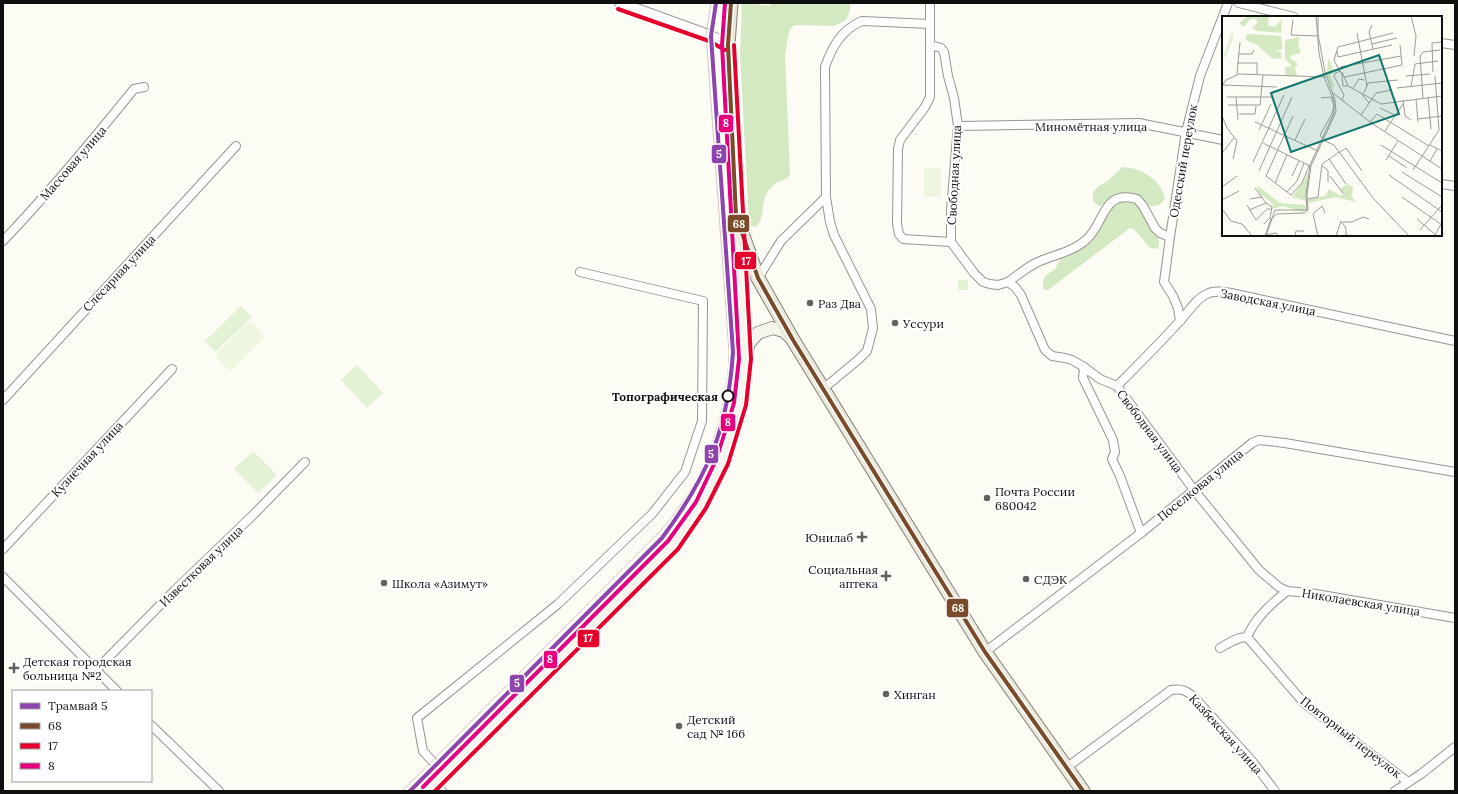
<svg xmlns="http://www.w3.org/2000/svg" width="1458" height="794" font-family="Lora,serif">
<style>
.green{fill:#e3f2d4}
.forest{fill:#d3e9c2}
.pitch{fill:#edf6de}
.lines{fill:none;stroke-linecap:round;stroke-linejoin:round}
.minor-casing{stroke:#969592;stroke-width:10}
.tertiary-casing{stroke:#969592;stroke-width:12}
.secondary-casing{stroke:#8c8c89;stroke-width:14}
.primary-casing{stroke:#83837f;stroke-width:15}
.minor{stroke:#fffefd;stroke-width:8}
.tertiary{stroke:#fffefd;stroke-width:10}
.secondary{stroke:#f5f5eb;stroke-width:12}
.primary{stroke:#ece9da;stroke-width:13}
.tram{stroke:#d8c6c4;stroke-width:1}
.bus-1-casing{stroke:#fff;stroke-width:7}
.bus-2-casing{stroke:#fff;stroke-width:7}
.bus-3-casing{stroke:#fff;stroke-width:7}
.bus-1{stroke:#7a4b2a;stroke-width:4}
.bus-2{stroke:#e4002b;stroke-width:4}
.bus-3{stroke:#e5007d;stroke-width:4}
.tram-1-casing{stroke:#fff;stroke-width:7}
.tram-1{stroke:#8e44ad;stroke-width:4}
.poi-dot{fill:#62625f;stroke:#fff;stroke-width:1.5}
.stop-dot{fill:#fff;stroke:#0f0f0f;stroke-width:2}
.labels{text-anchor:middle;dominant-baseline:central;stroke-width:4;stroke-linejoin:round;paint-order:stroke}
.street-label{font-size:12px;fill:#0f0f0f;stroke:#fff}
.poi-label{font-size:12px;fill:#0f0f0f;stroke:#fff;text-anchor:start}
.stop-label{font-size:12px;font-weight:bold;fill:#0f0f0f;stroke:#fff;text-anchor:end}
.inset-road{fill:none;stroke:#9d9d98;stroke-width:1}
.view{fill:#0f766e;fill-opacity:0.15;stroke:#0f766e;stroke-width:2}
.inset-edge{fill:none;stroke:#0f0f0f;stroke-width:2}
.line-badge{stroke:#fff;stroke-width:1.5}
.badge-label{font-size:11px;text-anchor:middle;font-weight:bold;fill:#fff}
</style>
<rect width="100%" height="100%" fill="#fcfbf4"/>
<g class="green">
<rect x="958" y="280" width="10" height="10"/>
<path d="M241,306L252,317L215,352L205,341Z"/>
<path d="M357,365L383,393L367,408L341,380Z"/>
<path d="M253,451L277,475L258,493L234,469Z"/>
</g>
<g class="forest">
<path d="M742,3L771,6L769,3H850V11L846,20L834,26L796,25L792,27L789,32L785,54L790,175C787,180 781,180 776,183C773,186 767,191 766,195C761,205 765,222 754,227L750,225L749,220L740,56Z"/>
<path d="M1123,167C1141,168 1160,179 1165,198C1161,205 1159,206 1150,206L1138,195L1129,193H1121L1112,196L1101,206C1091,204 1090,193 1098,187C1101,184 1105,183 1109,180C1114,176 1117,171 1123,167Z"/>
<path d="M1129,201L1136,203L1141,209L1159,241V245L1157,249L1150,248L1134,229L1130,228L1048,290L1043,289V281L1045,276L1055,269L1062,256L1075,247L1114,206L1119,202Z"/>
</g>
<g class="pitch">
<rect x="924" y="168" width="17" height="29"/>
<path d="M252,322L263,334L264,338L233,369L229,370L217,358L216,354L247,323Z"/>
</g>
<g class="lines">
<g class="minor-casing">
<g id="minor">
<path d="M930,3V97L925,107L900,140L898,149L897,224L899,234L903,239L951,242"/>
<path d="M1239,3L1294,17"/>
<path d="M1441,43L1455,45"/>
<path d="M930,45L941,48L944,52L948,76L954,98L958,126L951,210V242L974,273L983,282L990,284L998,285L1008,282L1015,287L1021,295L1045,350L1052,356L1065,358L1072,360L1084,367L1100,379L1117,386L1194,490L1259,570L1279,587L1287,591L1310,593L1455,618"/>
<path d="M958,126L1139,123L1223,140"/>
<path d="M1441,184L1455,186"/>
<path d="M3,241C49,193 92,141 134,89L144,87"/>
<path d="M758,278L781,241L826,197"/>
<path d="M1008,282C1017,276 1028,266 1038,262C1055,254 1074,252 1088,238C1106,219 1103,190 1137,199L1143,206L1155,228L1160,233L1170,237"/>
<path d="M1180,321L1178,308L1173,296L1164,282L1170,237L1186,132L1200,76L1228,3"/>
<path d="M1084,367L1083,378L1113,440L1115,452L1112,459L1120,476L1141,533"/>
<path d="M1117,386C1138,365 1159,344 1179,322C1188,313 1195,299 1207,294C1214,290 1223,292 1231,293L1455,341"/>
<path d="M823,389L859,359L867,351L873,328L871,309L834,235L830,222L826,197L825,67C832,47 841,30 862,21L930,24"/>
<path d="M3,400L236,146"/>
<path d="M3,549L172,369"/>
<path d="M3,577L117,691"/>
<path d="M1247,637L1304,703L1408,782"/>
<path d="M1220,648C1229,643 1237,637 1247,637C1255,618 1271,604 1287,591"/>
<path d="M985,652L1141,533L1252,443L1259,440L1285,443L1455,472"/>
<path d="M96,670L175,590L254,514L305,462"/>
<path d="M151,725L219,791"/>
<path d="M1066,768L1171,690C1182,688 1187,691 1195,698L1252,761L1275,791"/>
<path d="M444,774L423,751L417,718L558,604L652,514L685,472L702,421L703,301L580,272"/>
<path d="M435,783L442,791"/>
<path d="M1395,791L1421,774L1455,747"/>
</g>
</g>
<g class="tertiary-casing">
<path id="tertiary" d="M620,3L711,36L728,45"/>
</g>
<g class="secondary-casing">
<g id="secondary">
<path d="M746,354L749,343L758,333L772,328L784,331L792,339"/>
<path d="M427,791L673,545L701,505L711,487L722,462L740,404L745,359L737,224"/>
</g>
</g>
<g class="primary-casing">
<path id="primary" d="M731,3L728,45L736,216L758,278L793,340L985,652L1083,791"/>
</g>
<use href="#minor" class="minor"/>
<use href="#tertiary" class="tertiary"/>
<use href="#secondary" class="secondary"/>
<use href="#primary" class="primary"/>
<path class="tram" d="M402,791L664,527C677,511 688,494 698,476C716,441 729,390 729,351L706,34L711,3"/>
<g class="bus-1-casing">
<path id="bus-1" d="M731,3L728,45L736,216L758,278L793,340L985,652L1083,791"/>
</g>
<g class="bus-2-casing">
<g id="bus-2">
<path d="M618,9L709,41L725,50"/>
<path d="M435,791L678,549L706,508L728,464L746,405L751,359L734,45"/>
</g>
</g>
<g class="bus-3-casing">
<path id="bus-3" d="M423,787L668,541L696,502L716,460L734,403L739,359L722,45L725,3"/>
</g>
<use href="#bus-1" class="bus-1"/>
<use href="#bus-2" class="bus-2"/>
<use href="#bus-3" class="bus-3"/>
<g class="tram-1-casing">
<path id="tram-1" d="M410,791L662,538C708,476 728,429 733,352L711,36L716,3"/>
</g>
<use href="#tram-1" class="tram-1"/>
</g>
<g class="poi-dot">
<circle cx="810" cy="303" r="4"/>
<circle cx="895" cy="323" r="4"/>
<circle cx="987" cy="498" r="4"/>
<path d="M860 531h4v4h4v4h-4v4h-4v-4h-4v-4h4z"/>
<path d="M884 570h4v4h4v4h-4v4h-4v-4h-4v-4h4z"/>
<circle cx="1026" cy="579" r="4"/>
<circle cx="384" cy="583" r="4"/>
<path d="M12 662h4v4h4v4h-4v4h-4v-4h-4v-4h4z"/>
<circle cx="886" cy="694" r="4"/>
<circle cx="679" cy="726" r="4"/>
</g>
<circle class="stop-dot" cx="728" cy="396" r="5.5"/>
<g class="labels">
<g class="street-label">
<text x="1091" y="126">Миномётная улица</text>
<text transform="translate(1183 161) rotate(-80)">Одесский переулок</text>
<text transform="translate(73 163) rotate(-49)">Массовая улица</text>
<text transform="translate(954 175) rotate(-87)">Свободная улица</text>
<text transform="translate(119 273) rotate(-47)">Слесарная улица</text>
<text transform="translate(1268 302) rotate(11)">Заводская улица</text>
<text transform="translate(1150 431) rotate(53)">Свободная улица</text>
<text transform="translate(87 459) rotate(-47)">Кузнечная улица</text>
<text transform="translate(1200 485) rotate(-39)">Поселковая улица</text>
<text transform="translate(201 566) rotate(-44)">Известковая улица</text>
<text transform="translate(1361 602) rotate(9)">Николаевская улица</text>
<text transform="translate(1226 734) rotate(48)">Казбекская улица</text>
<text transform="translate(1351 737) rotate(38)">Повторный переулок</text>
</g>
<g class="poi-label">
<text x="818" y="303">Раз Два</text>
<text x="903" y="323">Уссури</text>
<text x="995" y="491">Почта России<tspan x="995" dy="14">680042</tspan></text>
<text x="853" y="537" text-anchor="end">Юнилаб</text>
<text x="878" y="569" text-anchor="end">Социальная<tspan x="878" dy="14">аптека</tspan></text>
<text x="1034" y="579">СДЭК</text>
<text x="392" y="583">Школа «Азимут»</text>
<text x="23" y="661">Детская городская<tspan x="23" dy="14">больница №2</tspan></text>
<text x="894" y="694">Хинган</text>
<text x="687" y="719">Детский<tspan x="687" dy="14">сад № 166</tspan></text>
</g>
<g class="stop-label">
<text x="718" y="396">Топографическая</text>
</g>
</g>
<g transform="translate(1222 16)">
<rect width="220" height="220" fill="#fcfbf4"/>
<path d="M10,16L12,21L3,42L1,41Z" fill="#e3f2d4"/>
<path d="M26,0H47L46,9L53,11L60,3L59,17L35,15L30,12L36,6L32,2L27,4L22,11L17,7ZM30,18L59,20L61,33L53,35L59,36L60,42L51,43L35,29L24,24V19ZM78,21L76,28L79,37L68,40L69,43L76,48L73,51L75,60L63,59V51L70,50L63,43V24ZM107,42L112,56L108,59L112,69L111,74L104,58ZM86,155L84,185L70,181L83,163ZM125,168L131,171L130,181L134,186L114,181L87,187L86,183L103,180L107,173L119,180L121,177L118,173ZM35,169L58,187L84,189L85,193L80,196L61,190L50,193L51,188L36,176Z" fill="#d3e9c2"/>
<path class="inset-road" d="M189,0L194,20L192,40M71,4L69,19L96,20M150,9L147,16L151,33M135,17L145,70M150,28L175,22M115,35L116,41L170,29M16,38H30L32,34M15,47H35V59M118,51L179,40M119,55L113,57L112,60L122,79L120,84M120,56L126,70L159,88M211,56L210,27L220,26M15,58L18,26M184,60L208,58M123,61L180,49L178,29M1,69L55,71M0,70L4,64L17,58L104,61M126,70H121L120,59L112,44L116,31L171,17M189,71L193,48L216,45M131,72L137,63L142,64M175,72L220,67M111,77L148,106L220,153M139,77L147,87M142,77L146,67L176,64M5,81H50M14,81L16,104M206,81L209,113M99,82L109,81L112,90L110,98L98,119L101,123M201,82L198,40L201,36L218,34M194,83L196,106M181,84L183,100L189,104M159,88L220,80M6,89H38L41,59M158,92L173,99M17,98H33L34,90M139,99L154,77L170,74M0,100L5,112L15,125L11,143M71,100L44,160L69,179L80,167L87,150M196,103L220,100M33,106L96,135M148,106L155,98L207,130M37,114L49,88M163,115L181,88M73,124L83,103M101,124L112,129L151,182L187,220M41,127L88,150M159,129L220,167M208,129L220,135M0,137L12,122M117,137L124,132L140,155M167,140L185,152M107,143L124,168M164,144L176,125M208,145L215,133M31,146L62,79M100,150L106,154V166M191,154L217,114L213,60M37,155L70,81M180,156L220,181M167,159L220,196M70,160L77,145M108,160L121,177M53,167L65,139M0,171L15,160M33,172L44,187M65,176L75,165L82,147M180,181L220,209M28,183L40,181M86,183L96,181L100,148L117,136M0,184L17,175M25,189L34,204L45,193H50M0,193L9,205L20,208L30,220M27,194L44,187M195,203L215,220M121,206H130L141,201L147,203M42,208L48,202L50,191L44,187M198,214L220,189M43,219L54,217L56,220M213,219L219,208M43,220L49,203L55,198L82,197L86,194L85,179L89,150L114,96L113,84L103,56L96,18V0M44,220L53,194H85L84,179L88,149L112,97V85L102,61L97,37L94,0M73,220L74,215H82M96,220L91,198L100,190L103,197M114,220L119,205L124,212V219L132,220"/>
<path class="view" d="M157,39L177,98L69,136L49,77Z"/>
<rect width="220" height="220" class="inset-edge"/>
</g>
<g class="line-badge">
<rect x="718" y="114" width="16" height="19" rx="4" fill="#e5007d"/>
<rect x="711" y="144" width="16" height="20" rx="4" fill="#8e44ad"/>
<rect x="727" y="214" width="23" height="19" rx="4" fill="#7a4b2a"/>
<rect x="734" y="251" width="23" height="19" rx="4" fill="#e4002b"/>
<rect x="720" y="413" width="16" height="19" rx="4" fill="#e5007d"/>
<rect x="704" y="444" width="15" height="20" rx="4" fill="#8e44ad"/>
<rect x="946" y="598" width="23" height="20" rx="4" fill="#7a4b2a"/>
<rect x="577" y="629" width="23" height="19" rx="4" fill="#e4002b"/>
<rect x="543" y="650" width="15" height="19" rx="4" fill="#e5007d"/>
<rect x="509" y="674" width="16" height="19" rx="4" fill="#8e44ad"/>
</g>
<g class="badge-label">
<text x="726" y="127">8</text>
<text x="719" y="158">5</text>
<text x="739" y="228">68</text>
<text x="746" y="265">17</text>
<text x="728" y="426">8</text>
<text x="711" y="458">5</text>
<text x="958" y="612">68</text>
<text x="588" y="642">17</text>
<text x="550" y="663">8</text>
<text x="517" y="687">5</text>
</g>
<rect width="1458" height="794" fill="none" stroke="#0f0f0f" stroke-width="8"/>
<rect x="12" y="690" width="140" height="92" fill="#ffffff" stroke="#9f9f9f"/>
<rect x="20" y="703" width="20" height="6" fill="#8e44ad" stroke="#9f9f9f"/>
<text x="48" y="710" font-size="12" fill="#0f0f0f">Трамвай 5</text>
<rect x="20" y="723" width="20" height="6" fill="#7a4b2a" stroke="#9f9f9f"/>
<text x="48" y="730" font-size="12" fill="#0f0f0f">68</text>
<rect x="20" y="743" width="20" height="6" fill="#e4002b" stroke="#9f9f9f"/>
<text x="48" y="750" font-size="12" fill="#0f0f0f">17</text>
<rect x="20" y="763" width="20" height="6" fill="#e5007d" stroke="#9f9f9f"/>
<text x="48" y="770" font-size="12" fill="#0f0f0f">8</text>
</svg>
